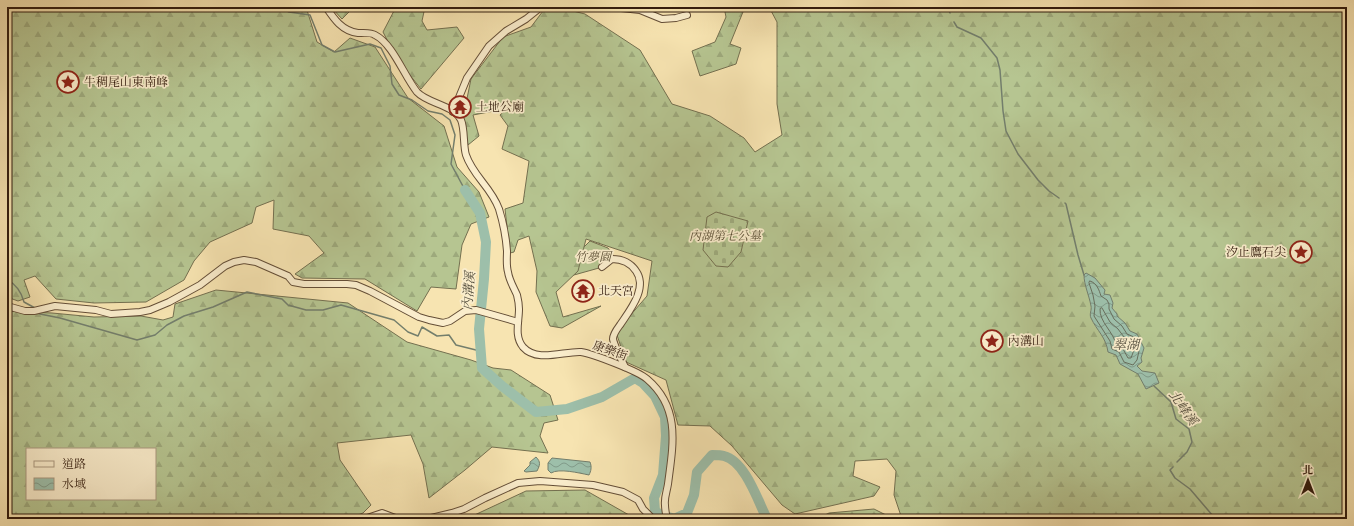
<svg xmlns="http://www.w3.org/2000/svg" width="1354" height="526" font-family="'Libre Bodoni','Noto Serif TC',serif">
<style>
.green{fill:#b6c591;stroke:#747050}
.forest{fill:url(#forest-firs);stroke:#747050;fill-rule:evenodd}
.cemetery{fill:url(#cemetery-stones);stroke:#747050}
.water{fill:url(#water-waves);stroke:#737e6c}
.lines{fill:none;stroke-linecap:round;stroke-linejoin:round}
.shore{stroke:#686e5c;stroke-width:1}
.stream{stroke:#737e6c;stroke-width:1.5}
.river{stroke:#9dbfaa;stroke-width:10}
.minor-casing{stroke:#644e37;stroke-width:8}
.minor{stroke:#faedcc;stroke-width:6}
.labels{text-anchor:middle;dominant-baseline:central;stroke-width:3.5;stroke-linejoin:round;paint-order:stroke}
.poi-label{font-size:12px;fill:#331c0e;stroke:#faedcc;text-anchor:start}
.park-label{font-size:12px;font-style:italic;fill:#5a4f35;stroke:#faedcc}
.street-label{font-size:12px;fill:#331c0e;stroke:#faedcc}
.water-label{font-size:13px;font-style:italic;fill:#534d3d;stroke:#faedcc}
</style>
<defs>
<pattern id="forest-firs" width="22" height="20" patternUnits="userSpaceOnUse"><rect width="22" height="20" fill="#b6c591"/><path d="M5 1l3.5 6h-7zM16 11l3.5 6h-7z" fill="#9da97c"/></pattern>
<pattern id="cemetery-stones" width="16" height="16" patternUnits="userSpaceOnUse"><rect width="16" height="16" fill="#b6c591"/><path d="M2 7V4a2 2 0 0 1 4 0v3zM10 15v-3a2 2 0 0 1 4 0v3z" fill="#9da97c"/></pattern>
<pattern id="water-waves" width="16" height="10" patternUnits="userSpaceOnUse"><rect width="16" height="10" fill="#9dbfaa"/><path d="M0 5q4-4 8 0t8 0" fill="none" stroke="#819a89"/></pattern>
</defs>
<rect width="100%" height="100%" fill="#f7e4b1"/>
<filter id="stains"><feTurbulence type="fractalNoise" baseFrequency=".005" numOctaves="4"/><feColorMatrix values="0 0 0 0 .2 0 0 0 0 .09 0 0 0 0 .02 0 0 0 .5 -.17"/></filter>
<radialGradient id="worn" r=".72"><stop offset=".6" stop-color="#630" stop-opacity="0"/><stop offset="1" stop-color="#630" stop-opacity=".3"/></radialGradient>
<path class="green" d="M590,241L608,248L613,255L604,262L599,268L556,280L572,259Z"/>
<g class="forest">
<path d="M7,7H306L317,42L334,52L350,38L375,47L408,98L444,126L457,167L479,192L489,217L471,224L462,245L456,289L431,287L417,311L365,279L302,278L295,274L324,253L309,236L273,229L274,200L256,207L252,223L210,242L194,261L184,280L146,302L94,303L56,299L35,276L24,280L30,297L18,301L7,297Z"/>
<path d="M331,7H354L342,19Z"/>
<path d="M396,7H425L422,21L427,30L457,27L464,38L421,89L397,59L383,32Z"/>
<path d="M546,7H557L585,14L640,50L672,104L710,116L744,138L755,152L782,135L777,104V22L769,7H1347V519H902L894,495L896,471L887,459L855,461L853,476L880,487L874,496L795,514L782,505L732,446L710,426L678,425L666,380L626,362L616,332L647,296L652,261L586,239L578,271L556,292L563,317L601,306L562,328L550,326L536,292L537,271L529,236L518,240L514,252L510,253L505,209L523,203L529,161L502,149L508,126L500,115L513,103L506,100L494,111L473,115L479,136L468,145L463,118L471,79L503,37L531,27Z"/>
<path d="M724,7H745L730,44L741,48L736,64L700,76L692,51L715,42L726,17Z"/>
<path d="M216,290L348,303L407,342L471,360L493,368L511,370L550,395L558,420L544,423L540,436L548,453L492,447L465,470L429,498L423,464L411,435L337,443L340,460L371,505L363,513L348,519H258L247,514L225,515L221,519H7V311L52,313L94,317L141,316L163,320L173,317L175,304ZM27,449H155V499H27Z"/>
<path d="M585,490L636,519H466L526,491Z"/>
<path d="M874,509L894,519H817L829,513Z"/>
</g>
<path class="cemetery" d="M716,212L748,221L741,252L728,267L716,266L703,250L707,217Z"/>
<g class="water">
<path d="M1086,273L1095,278L1105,290L1104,294L1110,295L1113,303L1112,308L1117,314V316L1125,323L1130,331L1137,334L1144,348L1141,358L1142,362L1137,366L1142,371L1155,373L1159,383L1146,389L1138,374L1120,364L1116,355L1108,352C1106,337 1097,331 1091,318C1089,314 1092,310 1091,306C1089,295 1084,285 1084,275Z"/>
<path d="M536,457C541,462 540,465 537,471L526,472L524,471L530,465V462Z"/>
<path d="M552,458L590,462C592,467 591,471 589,475C579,473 559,468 551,473L548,470V463Z"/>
</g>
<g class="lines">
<g class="shore">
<path d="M1090,281C1097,283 1099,290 1101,296L1107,300L1109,304V309L1114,319L1122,326L1127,334L1134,337L1137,343L1139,351L1137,360L1133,365L1124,362L1119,352L1112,349L1110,341L1094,316L1095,306L1093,295L1089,283Z"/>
<path d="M1102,308L1110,322L1118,329L1124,337L1130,341L1134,350L1131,358H1128L1123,349L1116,345C1114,332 1099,322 1100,309Z"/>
</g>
<g class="stream">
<path d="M280,7L289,12L310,15L322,45L335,52L370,44L381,48L390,66L392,84L399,95L412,100L428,111L442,114L450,120L455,135L451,164L465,190"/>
<path d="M947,7L950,13"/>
<path d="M954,22L957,27L981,38L997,58L1000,70L1003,111L1006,131L1018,154L1038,180L1049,191L1059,198"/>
<path d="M1065,203L1066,204L1078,255L1084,275"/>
<path d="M7,279C16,285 21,291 24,302L35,308"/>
<path d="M39,313L40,314L60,318L137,340L155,335L167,325L184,316L213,307L247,292L282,299L288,305L306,310H323L341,305L394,320L408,332L418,336L422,327L437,336L449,335L456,345L480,351"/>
<path d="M1154,386L1171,402L1176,419L1189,429L1192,442L1187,452L1177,462"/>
<path d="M1173,467L1170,470L1175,478L1190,489L1213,516V519"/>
</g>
<g class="river">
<path d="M465,190L480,213L486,242L484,279L479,329L482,368L502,386L536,412L567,409L602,397L635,378L643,383L655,396L665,417L666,436L663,475L654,498L655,511L661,515L672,518"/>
<path d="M676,518L687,513L694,495L697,472L712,455C716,455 721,455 724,456C745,461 758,501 767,519"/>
</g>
<g class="minor-casing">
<g id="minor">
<path d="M326,7C334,19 342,31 358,33C363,33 371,32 375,35C393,44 404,76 417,92C428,104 453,104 461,120C465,129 463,146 466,155C473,176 491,187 499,209C503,222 506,237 507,251C507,258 506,265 508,272C509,280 514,288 517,295C518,299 519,305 519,309C519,322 514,336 523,347C537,363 564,351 581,352C593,354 638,371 647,379C681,408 673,445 668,484C667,491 664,498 665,505C665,510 666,514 667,519"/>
<path d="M612,7L640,10L662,19L676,18L687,15"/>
<path d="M453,112L467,78L489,46L506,31L526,19L541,7"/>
<path d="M602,267L612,259C622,259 630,262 636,271C648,288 630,310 620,325C617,329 613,334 613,339C614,345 622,361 625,367"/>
<path d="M7,306L25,311H34L55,306L96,310L111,314L140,312L150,310L169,302L200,285L225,266L234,262L244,260L256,262L288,276L293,282L304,284H347L356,285L370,291L419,317L429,320L443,323L450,321L465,311L476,310L518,322"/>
<path d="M364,519L382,513L398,519"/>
<path d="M427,519L452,513L464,509L485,498L518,483L540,481L593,485L623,492L638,500L643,509L653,519"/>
</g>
</g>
<use href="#minor" class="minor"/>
</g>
<defs>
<g id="sight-ring" transform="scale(1.15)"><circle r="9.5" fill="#faedcc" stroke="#8f2418" stroke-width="1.5"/><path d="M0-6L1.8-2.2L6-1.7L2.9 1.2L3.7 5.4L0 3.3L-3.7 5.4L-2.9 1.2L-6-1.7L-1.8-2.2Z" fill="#8f2418"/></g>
<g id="temple-ring" transform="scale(1.15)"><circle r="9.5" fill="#faedcc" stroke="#8f2418" stroke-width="1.5"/><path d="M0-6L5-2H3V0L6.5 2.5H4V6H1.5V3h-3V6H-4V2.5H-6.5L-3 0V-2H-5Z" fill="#8f2418"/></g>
</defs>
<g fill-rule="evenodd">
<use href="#sight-ring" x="68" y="82"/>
<use href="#temple-ring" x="460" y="107"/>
<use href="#sight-ring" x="1301" y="252"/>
<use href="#temple-ring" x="583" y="291"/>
<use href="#sight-ring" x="992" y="341"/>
</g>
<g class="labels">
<g class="poi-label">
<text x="84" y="82">牛稠尾山東南峰</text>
<text x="476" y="107">土地公廟</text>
<text x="1286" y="252" text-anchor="end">汐止鷹石尖</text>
<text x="598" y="291">北天宮</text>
<text x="1008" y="341">內溝山</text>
</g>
<g class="park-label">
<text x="725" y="236">內湖第七公墓</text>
<text x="593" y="257">竹夢園</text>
</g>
<g class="street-label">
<text transform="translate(610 351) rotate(20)">康樂街</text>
</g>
<g class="water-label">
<text transform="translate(469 291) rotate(-85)">內溝溪</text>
<text x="1126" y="345">翠湖</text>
<text transform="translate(1183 408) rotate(55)">北峰溪</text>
</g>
</g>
<rect width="1354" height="526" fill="none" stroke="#f7e4b1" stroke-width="24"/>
<rect x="8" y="8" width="1338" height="510" fill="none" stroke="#331c0e" stroke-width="2"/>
<rect x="12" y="12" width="1330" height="502" fill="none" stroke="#331c0e"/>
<rect x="26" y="448" width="130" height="52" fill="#faedcc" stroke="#aa9980"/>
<rect x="34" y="461" width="20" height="6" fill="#faedcc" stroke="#aa9980"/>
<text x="62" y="468" font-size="12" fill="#331c0e">道路</text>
<rect x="34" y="478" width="20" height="12" fill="url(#water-waves)" stroke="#aa9980"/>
<text x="62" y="488" font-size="12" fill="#331c0e">水域</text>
<g transform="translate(1308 480)" stroke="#faedcc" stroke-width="3" paint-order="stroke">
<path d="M0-3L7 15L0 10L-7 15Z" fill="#331c0e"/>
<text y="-6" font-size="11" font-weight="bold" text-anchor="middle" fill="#331c0e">北</text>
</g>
<rect width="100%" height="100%" filter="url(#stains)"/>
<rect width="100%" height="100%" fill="url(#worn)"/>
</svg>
